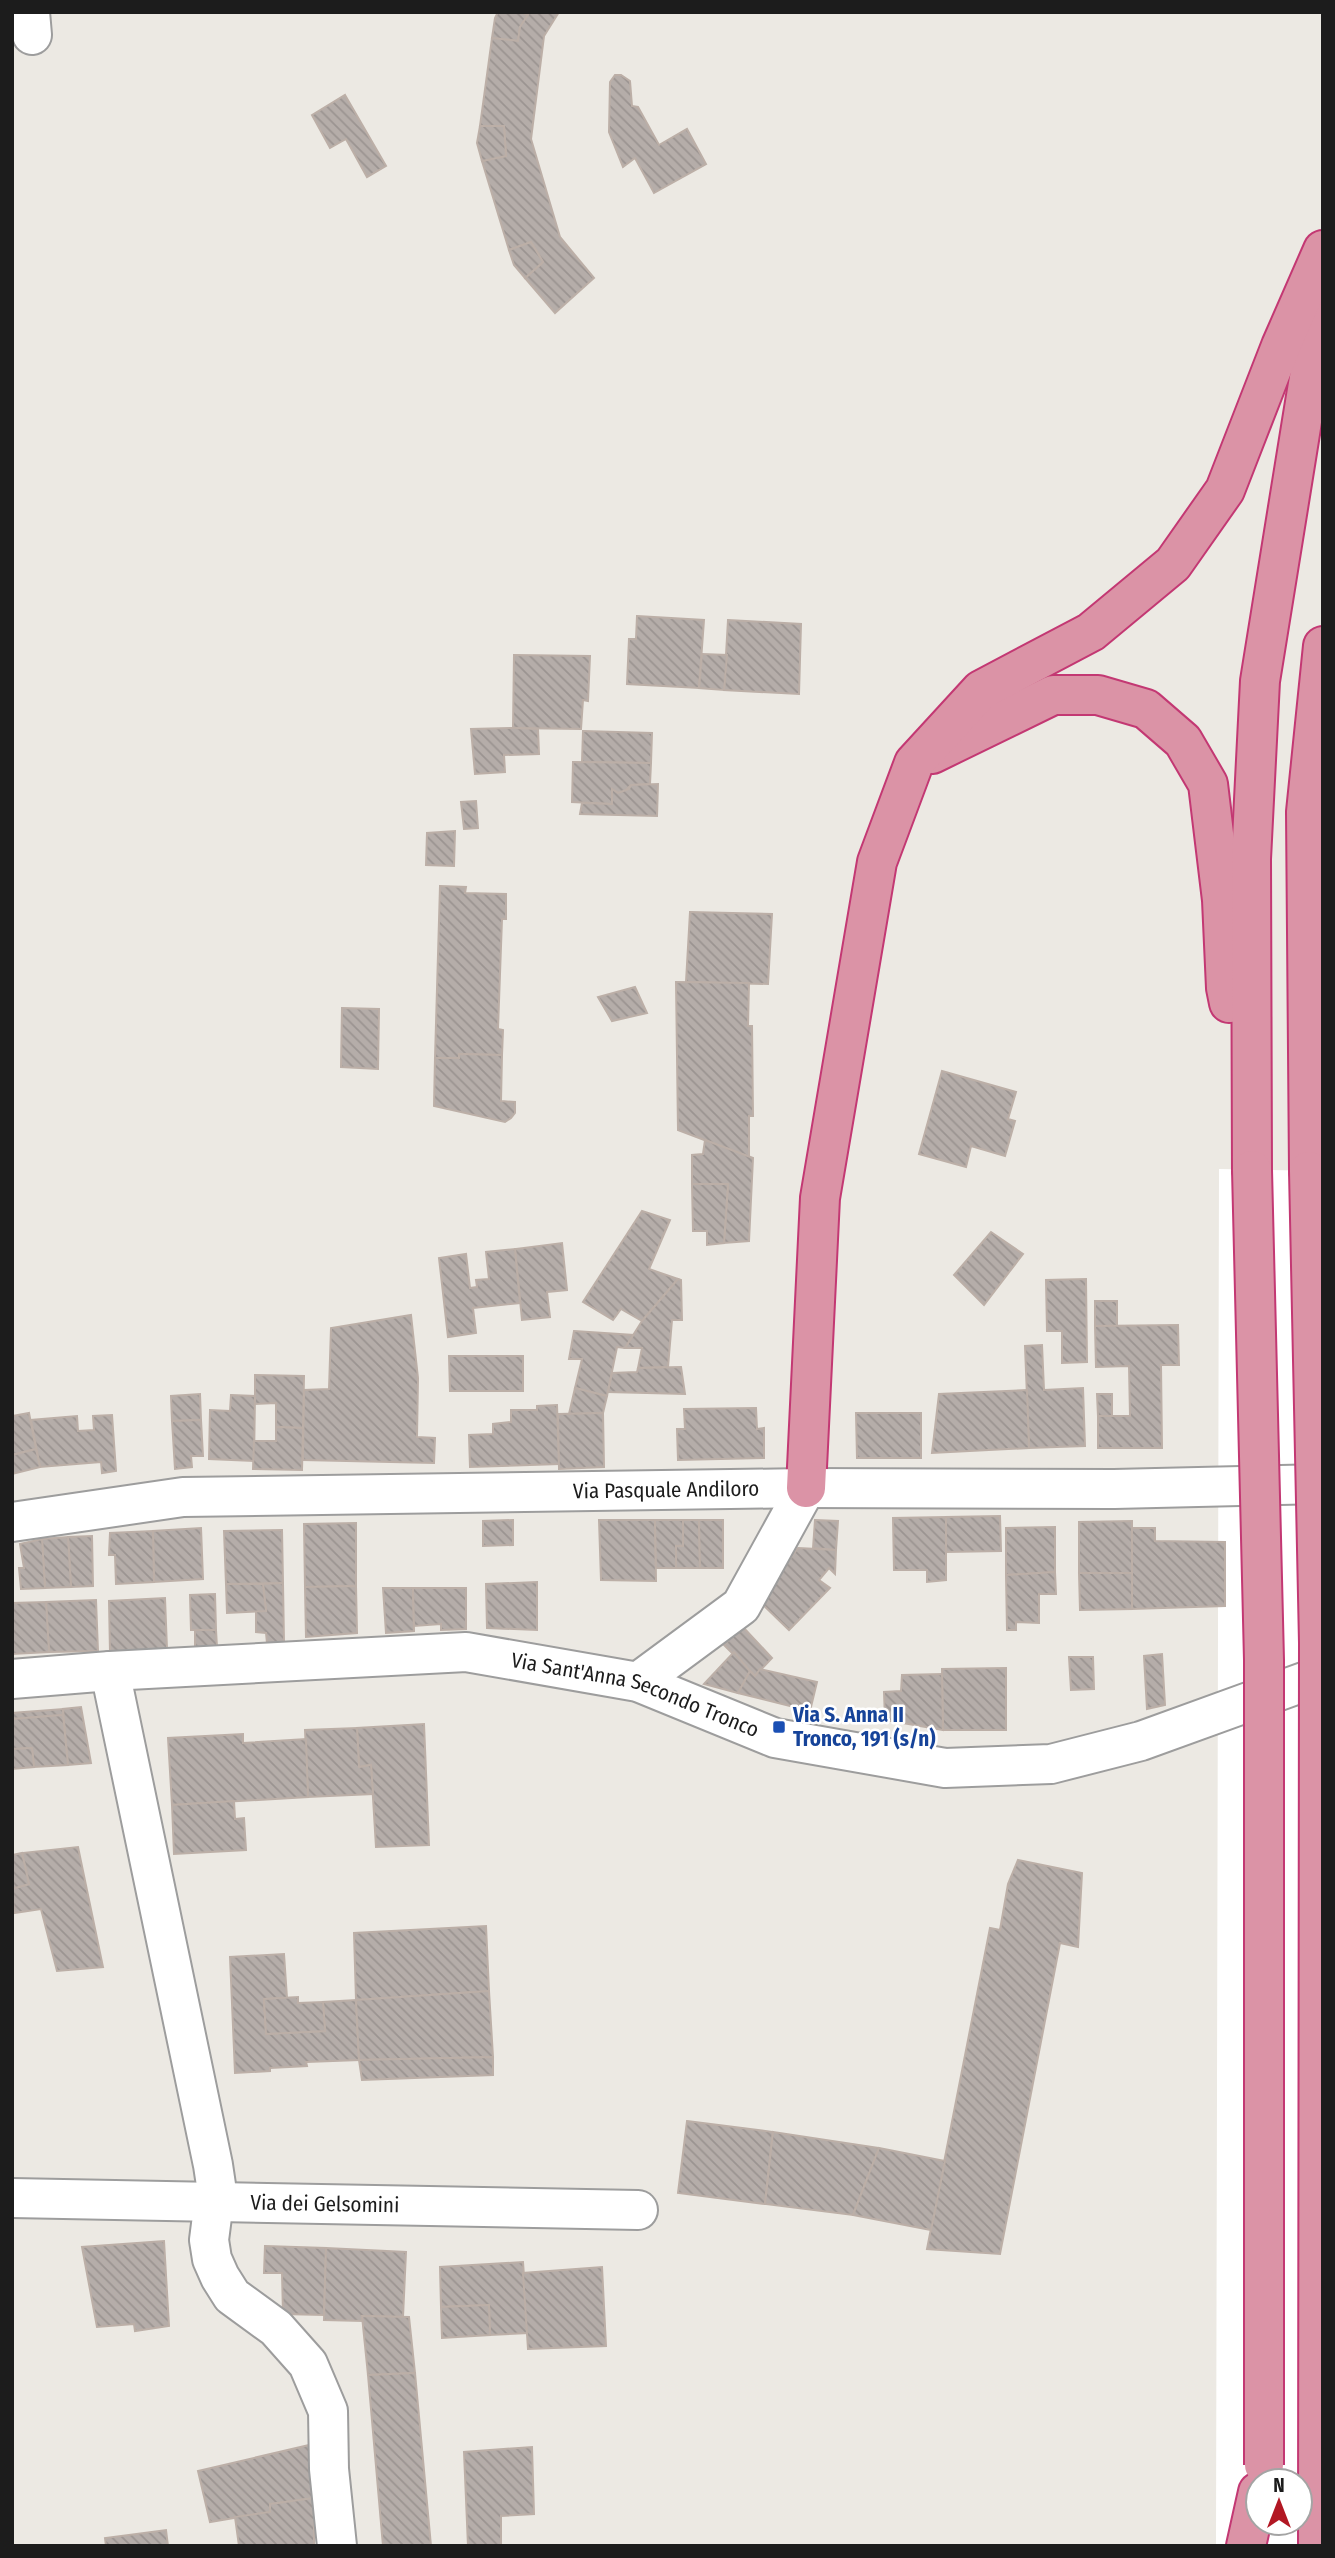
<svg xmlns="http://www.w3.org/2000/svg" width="1335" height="2558" font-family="'Fira Sans Condensed',sans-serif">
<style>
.pier{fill:#fff;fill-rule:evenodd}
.building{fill:url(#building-back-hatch);stroke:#bcafa7;stroke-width:2}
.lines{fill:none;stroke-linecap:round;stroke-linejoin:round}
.minor-casing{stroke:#9d9d9d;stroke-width:42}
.tertiary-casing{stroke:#9d9d9d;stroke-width:42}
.motorway-casing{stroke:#c33873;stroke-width:42}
.minor{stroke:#fff;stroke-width:38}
.tertiary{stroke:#fff;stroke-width:38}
.motorway{stroke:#db93a6;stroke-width:38}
.motorway-bridge-casing{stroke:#c33873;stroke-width:42;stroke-linecap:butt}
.motorway-bridge{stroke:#db93a6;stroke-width:38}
.transit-dot{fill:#1a4fb4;stroke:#fff;stroke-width:2.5}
.labels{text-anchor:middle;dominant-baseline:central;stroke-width:5;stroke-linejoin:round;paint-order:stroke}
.street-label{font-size:21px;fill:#1c1c1c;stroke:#fff}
.transit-label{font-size:21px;font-weight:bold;fill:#164399;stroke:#fff;text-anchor:start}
</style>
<defs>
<pattern id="building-back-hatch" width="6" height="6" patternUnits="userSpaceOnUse" patternTransform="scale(1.75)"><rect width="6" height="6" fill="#b5ada9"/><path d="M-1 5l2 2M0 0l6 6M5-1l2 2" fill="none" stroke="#9b9491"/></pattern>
</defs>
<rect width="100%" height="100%" fill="#ece9e3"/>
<path class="pier" d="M1219,1169L1323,1171L1322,2546H1216ZM1258,2481H1300V2523H1258Z"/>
<g class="building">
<path d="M498,12H522L528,15L520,27L518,41L492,38L495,18Z"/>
<path d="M522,12H559L544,36L531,139L560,237L594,278L555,313L525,278L543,262L531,242L509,250L482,161L506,156L504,126H480L492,38L518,41L520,27L528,15Z"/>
<path d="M615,75H621L630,81L632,106L638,107L659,145L687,129L706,164L654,193L635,158L623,167L609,132L610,82Z"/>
<path d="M345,95L386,166L367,177L346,139L330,148L312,115Z"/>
<path d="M480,126H504L506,156L482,161L477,143Z"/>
<path d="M531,242L543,262L525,278L514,265L509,250Z"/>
<path d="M637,616L704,620L699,688L627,684L629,639H636Z"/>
<path d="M728,620L801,624L799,694L724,690Z"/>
<path d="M702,654L727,655L724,690L699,688Z"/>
<path d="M514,655L590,656L588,701L583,700L581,729L513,728Z"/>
<path d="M513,728L538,729L539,754L504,755L505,772L475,774L471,729Z"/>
<path d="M583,731L652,733L651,763L582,762Z"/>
<path d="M573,762L651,763L650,784L631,785L624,792L618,793L612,789V804L572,802Z"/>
<path d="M658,784L657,816L580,814L582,803L612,804V789L618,793L629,789L631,785Z"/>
<path d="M476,801L478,828L464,829L461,802Z"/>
<path d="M455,831L454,866L426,865L427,833Z"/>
<path d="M440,886L466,887L465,893L506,894V919H502L498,1029L503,1030L502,1055L459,1054V1058H435Z"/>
<path d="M690,912L772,914L768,984L686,982Z"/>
<path d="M676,982L749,983L748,1026H752L753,1116H749V1157L678,1130Z"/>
<path d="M635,987L647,1013L612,1021L598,997Z"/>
<path d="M342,1008L379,1009L378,1069L341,1067Z"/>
<path d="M459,1054L502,1055L501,1101L515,1102V1113L511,1118L505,1122L434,1106L435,1058H459Z"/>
<path d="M942,1071L1016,1092L1008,1119L1015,1121L1005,1156L971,1146L966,1167L919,1154Z"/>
<path d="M705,1140L753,1158L749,1241L724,1243L728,1184H692V1155L703,1154Z"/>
<path d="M692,1184H728L724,1243L707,1245V1231H693Z"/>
<path d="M642,1211L670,1220L649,1269L678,1279L642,1321L621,1309L613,1320L583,1302Z"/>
<path d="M991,1232L1023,1254L984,1305L954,1275Z"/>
<path d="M562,1243L567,1290L547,1292L550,1317L522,1320L515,1249Z"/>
<path d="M515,1249L520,1303L473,1308L476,1333L448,1337L439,1258L466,1254L470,1288L477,1287L476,1280L489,1279L486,1252Z"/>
<path d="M678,1279L681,1280L682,1320H672L668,1367L638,1368L642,1348H625L642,1321Z"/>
<path d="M1086,1279L1087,1362L1062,1363V1331H1047L1046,1280Z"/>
<rect x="1095" y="1301" width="22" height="25"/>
<path d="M411,1315L418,1378L417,1437L435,1438L434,1463L303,1460L304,1390L329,1389L331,1328Z"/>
<path d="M1178,1325L1179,1365H1161L1162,1448H1098V1416H1130L1129,1366L1096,1367L1095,1326Z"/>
<path d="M574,1331L633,1335L625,1348L617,1347L607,1396L575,1388L582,1359H569Z"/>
<path d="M1042,1345L1044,1390L1083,1388L1085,1446L1029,1448L1025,1346Z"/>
<path d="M449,1356H523V1391H450Z"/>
<path d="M681,1367L685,1394L608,1392L612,1373L637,1372L638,1368Z"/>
<path d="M255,1375L304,1376L303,1428L276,1427V1403L255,1404Z"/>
<path d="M575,1388L607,1396L603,1413L569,1414Z"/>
<path d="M1027,1390L1029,1448L932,1453L939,1394Z"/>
<path d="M200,1394L201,1420L172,1421L171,1396Z"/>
<path d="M1097,1394H1112V1416H1098Z"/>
<path d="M231,1395L255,1396L254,1461L209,1459L210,1410L230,1411Z"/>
<path d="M557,1405L559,1464L470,1467L469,1435L493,1434V1424L511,1422V1410H537V1406Z"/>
<path d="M756,1408L757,1429L764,1428V1458L678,1460L677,1429H685L684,1409Z"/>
<path d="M29,1413L36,1449L12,1455V1416Z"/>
<path d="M603,1413L604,1467L559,1469L558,1414Z"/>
<path d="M856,1413H921V1458H857Z"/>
<path d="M112,1415L116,1471L102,1473L101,1462L40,1467L31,1420L77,1416L78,1431L94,1430L93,1416Z"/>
<path d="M201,1420L203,1456H191L192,1467L175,1469L172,1421Z"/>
<path d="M276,1427L303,1428L302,1470L253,1469L254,1441H276Z"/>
<path d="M36,1449L40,1467L12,1474V1455Z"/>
<path d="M1000,1516L1001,1551L946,1552V1517Z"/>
<path d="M946,1517V1580L927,1582V1570H894L893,1518Z"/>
<path d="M513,1520V1545L483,1546V1521Z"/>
<path d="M599,1520H655L656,1581L601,1580Z"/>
<path d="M655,1520H683V1546H676V1568H656Z"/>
<path d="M683,1520H699L700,1568H676V1546H683Z"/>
<path d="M699,1520H723V1568H700Z"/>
<path d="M815,1520L838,1521L836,1550L813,1548Z"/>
<path d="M1132,1521V1573H1079V1522Z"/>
<path d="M356,1523V1586L305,1587L304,1524Z"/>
<path d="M1055,1527V1572L1006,1575V1528Z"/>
<path d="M201,1528L203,1579L154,1582L153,1531Z"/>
<path d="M1132,1528H1155V1541L1225,1542V1606L1132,1609Z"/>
<path d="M282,1530L283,1583L226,1584L224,1531Z"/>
<path d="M153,1531L154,1582L116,1584L115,1555H109L110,1533Z"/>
<path d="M92,1536L93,1586L71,1587L68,1537Z"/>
<path d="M68,1537L71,1587L45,1588L42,1539Z"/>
<path d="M42,1539L45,1588L21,1589L19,1568H24L20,1544Z"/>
<path d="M798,1548L836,1550L835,1574L829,1568L819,1580L830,1588L789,1630L759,1601Z"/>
<path d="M1055,1572L1056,1594H1039V1623L1016,1622V1630H1007L1006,1575Z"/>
<path d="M1079,1573H1132V1609L1080,1610Z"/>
<path d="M537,1582V1630L487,1628L486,1584Z"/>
<path d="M283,1583L284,1643H267L266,1633L256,1632V1611H266L263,1584Z"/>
<path d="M226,1584H263L266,1611L227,1613Z"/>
<path d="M356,1586L357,1633L306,1637L305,1587Z"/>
<path d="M383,1588H413L414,1631L386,1633Z"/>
<path d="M413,1588H466V1629L441,1630V1624L414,1626Z"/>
<path d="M215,1594L216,1630H191L190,1595Z"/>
<path d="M165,1598L167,1649L110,1652L109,1601Z"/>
<path d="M96,1600L98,1651L49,1652L46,1602Z"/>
<path d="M46,1602L49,1652L12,1654V1603Z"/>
<path d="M742,1626L772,1658L755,1676L724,1645Z"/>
<path d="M195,1630H216L217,1647L195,1648Z"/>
<path d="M734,1652L750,1671L738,1693L704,1684Z"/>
<path d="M1162,1654L1165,1705L1147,1709L1144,1656Z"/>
<path d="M1069,1657H1093L1094,1689L1071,1690Z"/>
<path d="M1006,1668V1730H943L942,1669Z"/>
<path d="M760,1669L817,1682L810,1711L738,1693L750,1671L755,1676Z"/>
<path d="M942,1674L943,1730L885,1720L884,1692L901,1691L902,1675Z"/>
<path d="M81,1707L91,1763L68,1765L63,1709Z"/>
<path d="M63,1709V1715L12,1719V1713Z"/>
<path d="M63,1715L68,1765L34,1767L32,1748L12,1749V1719Z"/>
<path d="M424,1724L429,1845L376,1847L371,1765L359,1767L357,1728Z"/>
<path d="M357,1728L359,1767L371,1765L373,1794L308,1797L305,1730Z"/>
<path d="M243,1734V1743L306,1739L308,1797L172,1805L168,1738Z"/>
<path d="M32,1748L34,1767L12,1769V1749Z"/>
<path d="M234,1801L235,1819L244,1818L246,1850L174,1854L172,1805Z"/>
<path d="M78,1847L103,1967L57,1971L41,1909L14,1913L12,1889L29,1884L22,1853Z"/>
<path d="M22,1853L29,1884L12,1889V1855Z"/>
<path d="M1018,1860L1082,1873L1078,1947L1060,1943L1000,2254L927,2249L990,1928L1000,1930L1008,1884Z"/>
<path d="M486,1926L489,1991L356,2000L354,1933Z"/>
<path d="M284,1954L287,1998L264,1999L266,2034L325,2031L323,2002L356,2000L359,2060L306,2062L307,2066L270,2068V2071L235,2073L230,1957Z"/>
<path d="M489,1991L493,2057L359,2060L356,2000Z"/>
<path d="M298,1997V2003L323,2002L325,2031L266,2034L264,1999Z"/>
<path d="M493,2057V2075L362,2080L359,2060Z"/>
<path d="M687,2121L773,2132L765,2204L678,2193Z"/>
<path d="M773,2132L879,2148L853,2215L765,2204Z"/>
<path d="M879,2148L945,2161L931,2230L853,2215Z"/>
<path d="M164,2241L169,2326L135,2331L134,2324L97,2327L82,2247Z"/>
<path d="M265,2246L326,2248L324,2315L283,2314L282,2273H264Z"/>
<path d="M326,2248L406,2252L403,2317L362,2316L363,2321L324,2320Z"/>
<path d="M523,2262L528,2333L490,2335L489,2305L441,2307L440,2267Z"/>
<path d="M602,2267L606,2346L528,2349L523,2273Z"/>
<path d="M489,2305L490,2335L442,2338L441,2307Z"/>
<path d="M362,2316L409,2317L415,2373L368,2375Z"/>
<path d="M415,2373L431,2546H383L368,2375Z"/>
<path d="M309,2445L314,2471V2498L270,2504V2512L210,2522L198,2471Z"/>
<path d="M532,2447L534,2514L501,2516V2546H468L464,2452Z"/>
<path d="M314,2498V2546H239L235,2517L270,2512V2504Z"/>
<path d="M166,2530L168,2546H106L105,2538Z"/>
</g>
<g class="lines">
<g class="minor-casing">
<g id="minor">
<path d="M30,12L32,35"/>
<path d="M110,1671L213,2165L216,2185L209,2240L212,2259L220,2277L232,2296L276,2328L308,2364L328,2411L329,2469L337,2546"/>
<path id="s1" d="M12,2198L638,2210"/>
</g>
</g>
<g class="tertiary-casing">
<g id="tertiary">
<path id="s2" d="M12,1522L183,1497L806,1488L1114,1489L1323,1484"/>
<path id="s3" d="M12,1679L110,1671L466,1652L638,1682L775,1738L945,1768L1051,1764L1141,1741L1323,1675"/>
<path d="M638,1682L741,1606L806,1488"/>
</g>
</g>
<g class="motorway-casing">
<g id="motorway">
<path d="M932,754L1053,695H1098L1146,709L1183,741L1208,784L1222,900L1226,988L1229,1003"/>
<path d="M1252,1170L1251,859L1260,681L1323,291"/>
<path d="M1309,1171L1306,812L1323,646"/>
<path d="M806,1488L820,1198L877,862L914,763L981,690L1091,632L1173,564L1225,490L1281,346L1323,250"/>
<path d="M1246,2546L1258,2492"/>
</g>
</g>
<use href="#minor" class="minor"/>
<use href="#tertiary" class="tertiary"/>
<use href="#motorway" class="motorway"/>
<g class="motorway-bridge-casing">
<g id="motorway-bridge">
<path d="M1252,1170L1264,1660V2465"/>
<path d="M1309,1171L1319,1643L1318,2546"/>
</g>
</g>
<use href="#motorway-bridge" class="motorway-bridge"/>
</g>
<rect class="transit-dot" x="772" y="1720" width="14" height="14" rx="3.5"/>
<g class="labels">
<g class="street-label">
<text stroke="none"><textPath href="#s2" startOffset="656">Via Pasquale Andiloro</textPath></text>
<text stroke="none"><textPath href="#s3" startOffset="630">Via Sant'Anna Secondo Tronco</textPath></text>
<text stroke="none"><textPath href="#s1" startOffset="313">Via dei Gelsomini</textPath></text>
</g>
<g class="transit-label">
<text x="793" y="1715">Via S. Anna II<tspan x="793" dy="24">Tronco, 191 (s/n)</tspan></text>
</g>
</g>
<rect width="1335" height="2558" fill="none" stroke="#1c1c1c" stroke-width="28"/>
<g transform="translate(1279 2502)"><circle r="33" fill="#ffffff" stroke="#a4a4a4" stroke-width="2"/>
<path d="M0-5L12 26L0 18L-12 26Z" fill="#b21723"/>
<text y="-10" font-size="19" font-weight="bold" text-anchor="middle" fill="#1c1c1c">N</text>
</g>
</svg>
